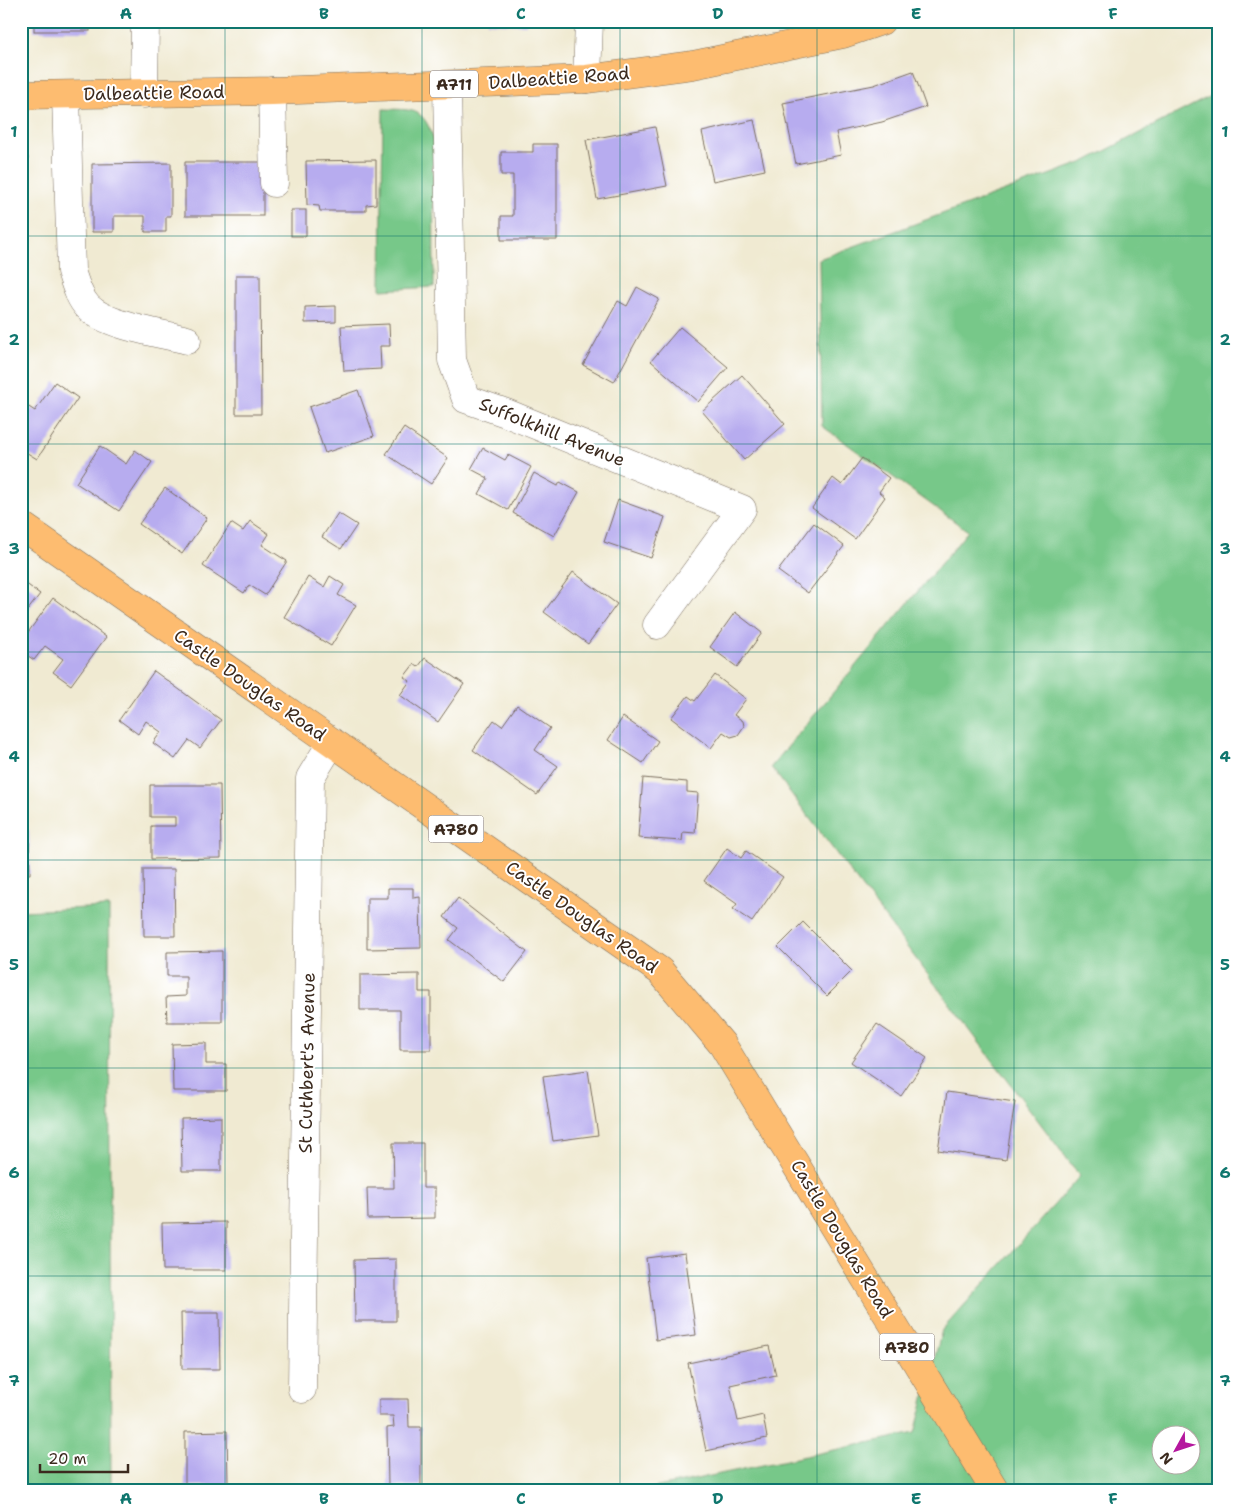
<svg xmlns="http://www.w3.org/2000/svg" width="1239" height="1512" font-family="'Shantell Sans',sans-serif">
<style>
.green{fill:#77c889;stroke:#597954;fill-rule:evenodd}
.building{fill:#b7acef}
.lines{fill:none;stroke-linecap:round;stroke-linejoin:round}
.minor-casing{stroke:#7a6d5d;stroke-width:29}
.major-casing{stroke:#7a6d5d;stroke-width:29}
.minor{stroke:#fff;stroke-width:28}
.major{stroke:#fdbc6f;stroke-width:28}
.grid{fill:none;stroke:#0f766e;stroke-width:1;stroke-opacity:0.55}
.labels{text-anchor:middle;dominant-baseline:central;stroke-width:4;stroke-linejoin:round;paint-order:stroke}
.shield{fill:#fff;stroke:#766a62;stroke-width:1}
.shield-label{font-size:16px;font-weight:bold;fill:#3b2a1e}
.street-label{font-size:18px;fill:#3b2a1e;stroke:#fff}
.neatline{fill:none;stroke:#0f766e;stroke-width:2}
.grid-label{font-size:16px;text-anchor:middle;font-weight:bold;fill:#0f766e}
</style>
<rect width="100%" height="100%" fill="#fff"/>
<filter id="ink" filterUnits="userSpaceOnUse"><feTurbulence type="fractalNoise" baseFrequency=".02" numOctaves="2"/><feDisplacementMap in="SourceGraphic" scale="10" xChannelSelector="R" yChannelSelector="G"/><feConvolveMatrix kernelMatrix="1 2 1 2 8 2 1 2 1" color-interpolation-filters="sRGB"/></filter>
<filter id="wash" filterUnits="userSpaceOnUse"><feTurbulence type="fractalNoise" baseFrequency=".0096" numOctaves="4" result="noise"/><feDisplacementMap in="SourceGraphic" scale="20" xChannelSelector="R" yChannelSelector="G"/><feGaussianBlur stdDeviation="1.12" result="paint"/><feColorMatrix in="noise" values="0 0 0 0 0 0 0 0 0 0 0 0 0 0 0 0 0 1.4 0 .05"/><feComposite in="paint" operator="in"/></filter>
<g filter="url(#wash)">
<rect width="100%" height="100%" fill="#f0ead2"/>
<g class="green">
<path d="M1218,92V1491H639L915,1433L942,1330L1080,1176L771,767L968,531L822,426L819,259L1084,162ZM1162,1434H1192V1464H1162Z"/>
<path d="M383,109C412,110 422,106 433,137L434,287L381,290Z"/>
<path d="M109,907L111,1491H21V911Z"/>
</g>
<g id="blocks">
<g class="building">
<rect x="34" y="21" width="56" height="10"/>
<rect x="184" y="21" width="125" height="4"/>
<path d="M488,21H526V25L488,23Z"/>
<path d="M913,71L926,107L882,122L836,132L841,155L796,164L783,103L874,85Z"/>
<path d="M754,120L765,170L713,181L702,132Z"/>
<path d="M655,127L667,186L597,199L586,140Z"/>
<path d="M533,144H557V240H501V216H513V175H501V152H533Z"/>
<path d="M21,156L28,157L25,194H21Z"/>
<path d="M376,160V204L366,205V211H320L319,206L307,205L306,161Z"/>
<rect x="185" y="162" width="78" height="54"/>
<path d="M171,163V216H166V232H145V216H114V232H92V164Z"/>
<rect x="291" y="210" width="15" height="26"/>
<path d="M236,275H260L261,414H236Z"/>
<path d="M637,287L659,299L614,382L583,365L618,301L627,306Z"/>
<path d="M336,306V322L305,323V307Z"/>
<path d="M389,324L390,346H380L381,369L344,371L341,326Z"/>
<path d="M680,327L728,367L698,402L651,361Z"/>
<path d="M742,375L785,424L744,460L702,411Z"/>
<path d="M55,382L78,398L37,459L21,449V402L35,411Z"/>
<path d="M358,390L374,436L325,453L309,407Z"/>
<path d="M404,428L448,458L431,484L386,454Z"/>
<path d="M100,446L126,464L135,450L152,462L119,511L76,483Z"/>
<path d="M483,448L505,460L508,455L531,467L508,510L479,494L488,478L471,469Z"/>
<path d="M862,458L889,478L879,492L885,497L855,539L812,508L833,478L842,485Z"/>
<path d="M534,473L558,486L560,482L579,492L554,536L513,513Z"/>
<path d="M165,488L207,518L182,554L139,524Z"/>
<path d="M618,500L665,517L651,558L604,542Z"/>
<path d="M338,513L357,525L341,549L322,537Z"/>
<path d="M250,521L269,534L262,545L287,561L265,595L249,585L244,593L203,566L231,523L243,531Z"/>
<path d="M814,523L844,546L808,593L778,571Z"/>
<path d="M573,572L617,604L588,644L544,612Z"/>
<path d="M330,576L344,585L338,595L356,605L331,646L284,617L308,577L324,587Z"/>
<path d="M21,580L40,594L21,619Z"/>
<path d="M53,598L106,637L71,685L53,672L63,659L45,646L34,660L21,651V642Z"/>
<path d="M735,612L762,633L737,667L710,647Z"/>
<path d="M425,658L464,684L438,722L400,695L410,681L404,677L414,664L418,667Z"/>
<path d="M154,671L221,720L200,748L189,740L175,759L153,743L161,732L146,721L138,734L119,720Z"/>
<path d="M715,675L746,699L734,715L743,721L744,726L738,735L731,737L723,732L711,748L671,718L688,696L695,701Z"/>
<path d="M517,705L550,728L535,750L558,766L537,795L473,750L494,720L502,726Z"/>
<path d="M623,717L658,741L643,763L608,740Z"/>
<path d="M643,778L687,782V792L698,793L695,833L683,832L682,841L638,838Z"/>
<path d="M150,785H220L221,858L151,859V826H175V817H150Z"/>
<path d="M21,830H29L30,874H21Z"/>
<path d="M727,848L741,858L746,851L783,877L752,922L733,909L737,904L704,881Z"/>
<path d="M143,869H174L175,936H144Z"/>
<path d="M388,888H413V898L420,897L421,948L367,949V898H388Z"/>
<path d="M458,898L527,952L504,982L449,940L458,928L444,917Z"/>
<path d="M803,922L852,971L827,996L778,947Z"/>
<path d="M222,951V1022H167L166,997L186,996V976H167V952Z"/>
<path d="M419,974V992H431V1050H400V1010H360V975Z"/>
<path d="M877,1024L927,1058L901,1096L851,1062Z"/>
<path d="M206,1043V1064H226V1091H173L172,1044Z"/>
<path d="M588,1070L598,1135L553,1141L543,1076Z"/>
<path d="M947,1092L1015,1102L1006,1160L938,1150Z"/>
<path d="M221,1117V1171H182L181,1118Z"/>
<path d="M393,1143H423V1188H435V1218L368,1219L367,1188H394Z"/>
<path d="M226,1222V1270H163L162,1223Z"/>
<path d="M685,1253L696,1335L656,1340L646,1258Z"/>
<path d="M396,1259V1321H355L354,1260Z"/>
<path d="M181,1313H219L220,1369H182Z"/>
<path d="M769,1346L776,1375L730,1385L738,1421L763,1415L767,1438L706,1451L688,1363Z"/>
<path d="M379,1399H408L409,1427H421V1486H388L387,1428L394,1427L393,1416H379Z"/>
<path d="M227,1431L228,1485L185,1486V1432Z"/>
</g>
</g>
</g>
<g filter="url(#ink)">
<use href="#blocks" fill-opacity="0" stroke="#7a6d5d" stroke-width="1"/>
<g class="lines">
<g class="minor-casing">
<g id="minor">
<path d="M587,79L589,21"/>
<path d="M447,85L452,360L466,399L506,413L742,509L657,625"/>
<path d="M272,91L274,183"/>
<path d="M144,94L145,21"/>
<path d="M66,95L71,271C75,283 79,298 88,307C107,326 160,333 187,340"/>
<path d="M302,1389L310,778L332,742"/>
</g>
</g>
<g class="major-casing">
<g id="major">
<path d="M21,95L272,91L587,79L693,65L843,34L881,21"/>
<path d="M21,525L660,971L722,1044L995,1491"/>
</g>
</g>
<use href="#minor" class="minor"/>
<use href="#major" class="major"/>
</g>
</g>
<path class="grid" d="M225,21V1491M422,21V1491M620,21V1491M817,21V1491M1014,21V1491M21,236H1218M21,444H1218M21,652H1218M21,860H1218M21,1068H1218M21,1276H1218"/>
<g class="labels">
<g class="shield">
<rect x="430" y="70.5" width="48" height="27" rx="4"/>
<rect x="428.5" y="815.5" width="55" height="27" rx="4"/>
<rect x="879.5" y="1333.5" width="55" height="27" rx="4"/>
</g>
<g class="shield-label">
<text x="454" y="84">A711</text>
<text x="456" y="829">A780</text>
<text x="907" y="1347">A780</text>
</g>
<g class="street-label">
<text transform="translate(559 78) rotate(-4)">Dalbeattie Road</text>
<text transform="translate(154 93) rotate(-1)">Dalbeattie Road</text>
<text transform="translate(552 432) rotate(22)">Suffolkhill Avenue</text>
<text transform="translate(250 685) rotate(35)">Castle Douglas Road</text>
<text transform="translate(582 917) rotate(35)">Castle Douglas Road</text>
<text transform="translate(307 1063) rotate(-89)">St Cuthbert's Avenue</text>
<text transform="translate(842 1239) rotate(59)">Castle Douglas Road</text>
</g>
</g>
<rect width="1239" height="1512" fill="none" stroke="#fff" stroke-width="55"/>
<g transform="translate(1176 1450) rotate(230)"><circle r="24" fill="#ffffff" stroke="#b1aaa5"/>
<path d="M0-4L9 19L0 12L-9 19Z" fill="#b5179e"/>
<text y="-8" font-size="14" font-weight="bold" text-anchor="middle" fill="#3b2a1e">N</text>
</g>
<path d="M40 1464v8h88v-8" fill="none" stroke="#3b2a1e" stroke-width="2.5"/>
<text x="48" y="1464" font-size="15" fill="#3b2a1e" stroke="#ffffff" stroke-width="4" paint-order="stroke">20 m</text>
<rect x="28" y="28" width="1184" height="1456" class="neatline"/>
<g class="grid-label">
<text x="126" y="19">A</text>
<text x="324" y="19">B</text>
<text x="521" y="19">C</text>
<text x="718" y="19">D</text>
<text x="916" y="19">E</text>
<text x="1113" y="19">F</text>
<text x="14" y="137">1</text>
<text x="1225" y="137">1</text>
<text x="14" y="345">2</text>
<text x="1225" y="345">2</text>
<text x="14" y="554">3</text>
<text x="1225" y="554">3</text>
<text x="14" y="762">4</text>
<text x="1225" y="762">4</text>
<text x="14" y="970">5</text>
<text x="1225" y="970">5</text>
<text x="14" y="1178">6</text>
<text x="1225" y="1178">6</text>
<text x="14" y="1386">7</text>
<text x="1225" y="1386">7</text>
<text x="126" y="1504">A</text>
<text x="324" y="1504">B</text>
<text x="521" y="1504">C</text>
<text x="718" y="1504">D</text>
<text x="916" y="1504">E</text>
<text x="1113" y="1504">F</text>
</g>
</svg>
